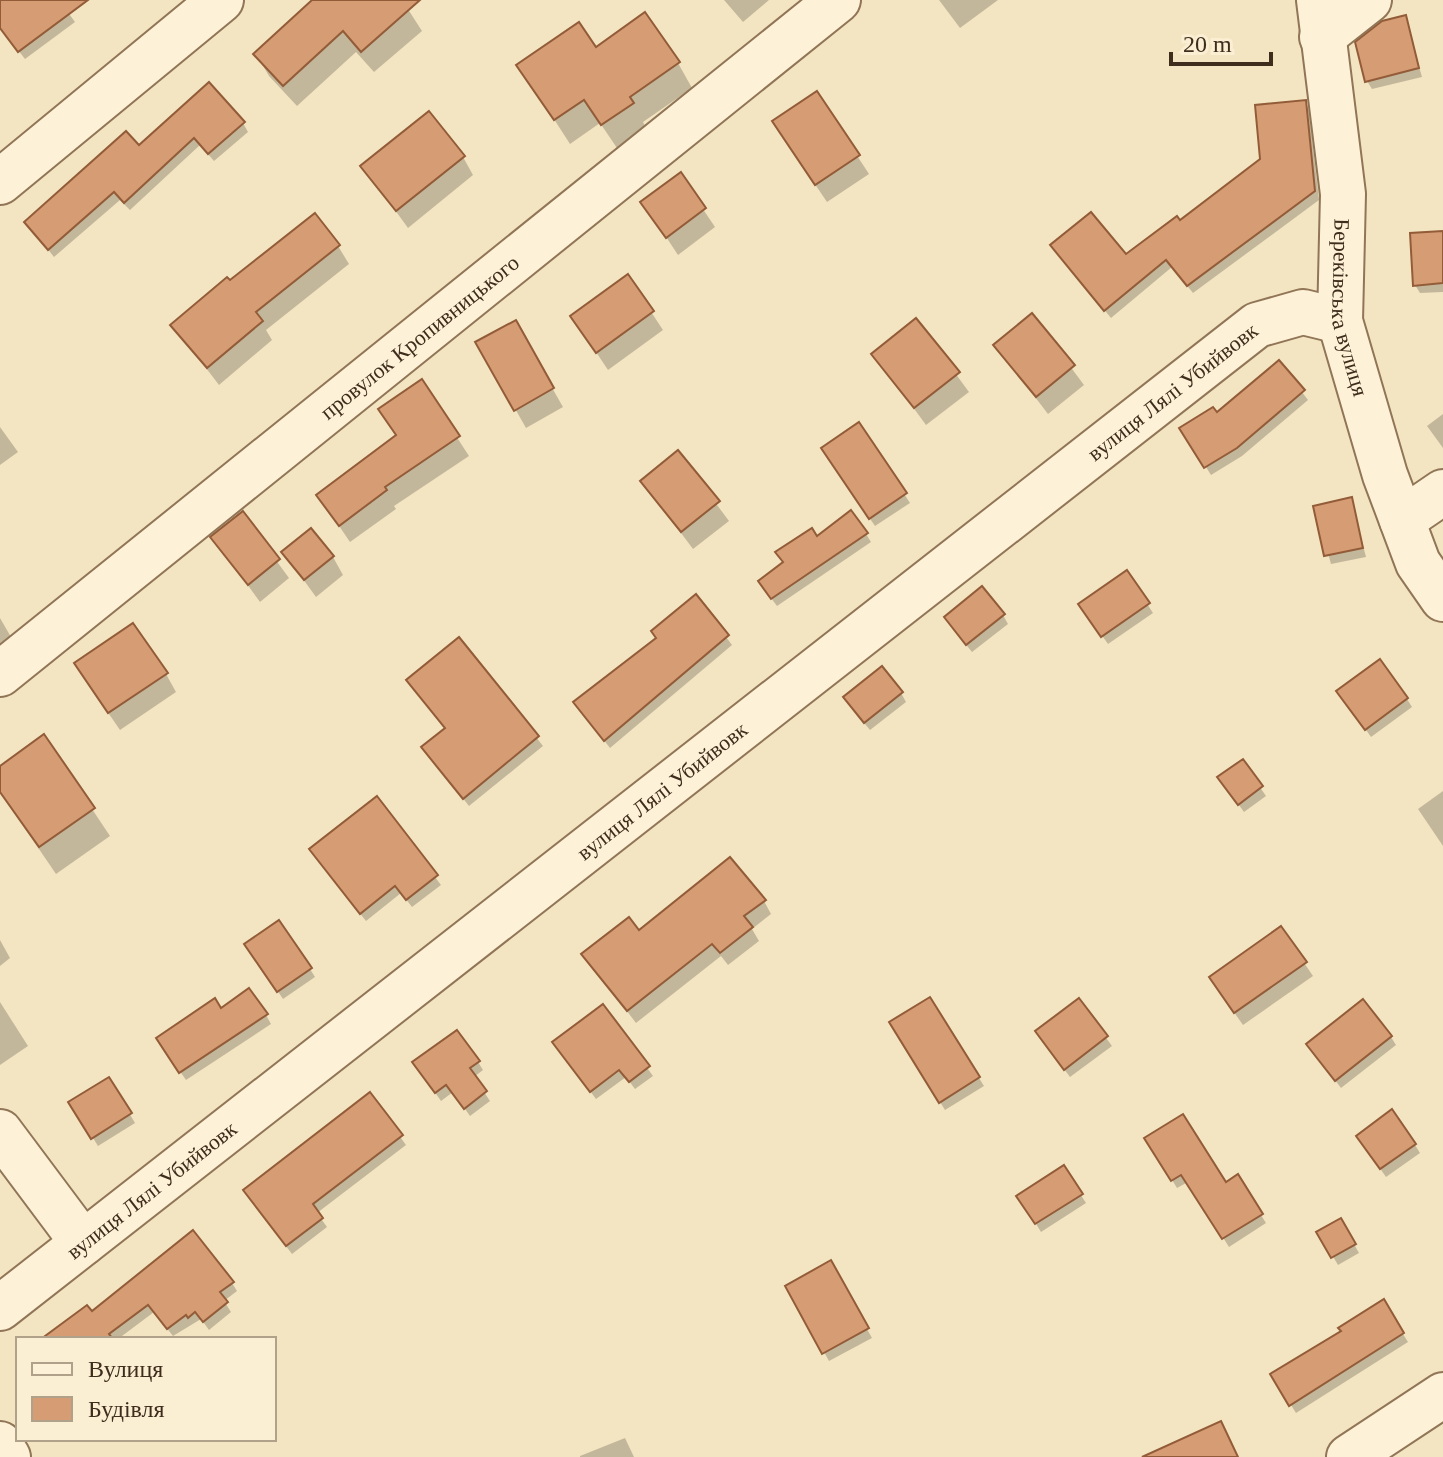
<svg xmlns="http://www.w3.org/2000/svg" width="1443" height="1457" font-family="Georgia,serif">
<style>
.shadow{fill:#0003}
.building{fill:#d69c73;stroke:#935c39;stroke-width:2}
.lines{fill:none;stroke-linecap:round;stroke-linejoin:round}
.minor-casing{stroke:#907556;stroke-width:48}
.minor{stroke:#fdf1d7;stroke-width:44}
.labels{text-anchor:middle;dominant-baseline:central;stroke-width:6;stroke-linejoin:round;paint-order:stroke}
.street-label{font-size:22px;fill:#3e2d1c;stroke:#faeed3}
</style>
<rect width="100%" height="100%" fill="#f4e5c2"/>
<g class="shadow">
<path d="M0,0H59L75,22L25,59L0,27Z"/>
<path d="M315,0H402L422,31L374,72L356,52L297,106L269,76L256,54Z"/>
<path d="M724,0H769L743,22Z"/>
<path d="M939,0H998L960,28Z"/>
<path d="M1405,18L1422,77L1372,89L1367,81Z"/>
<path d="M595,50L678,63L692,88L643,122L646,128L617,148L600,123L570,144L519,65Z"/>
<path d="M816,93L869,174L827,202L785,140Z"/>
<path d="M1305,102L1309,110L1319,200L1193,293L1172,267L1111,318L1058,254L1126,257L1180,223L1262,160Z"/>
<path d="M243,123L248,132L214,161L200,145L130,210L120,200L54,257L27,223L138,148Z"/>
<path d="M463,157L473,175L408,228L363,166Z"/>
<path d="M680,175L715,227L678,255L643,202Z"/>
<path d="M1443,233V292L1420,293L1415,285Z"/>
<path d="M338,246L349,264L266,330L272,340L219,385L173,325L229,283Z"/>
<path d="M628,277L663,330L608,370L572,316Z"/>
<path d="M1032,315L1084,385L1048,414L995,345Z"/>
<path d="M916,320L969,392L926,425L874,354Z"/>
<path d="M515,323L563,407L526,428L478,343Z"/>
<path d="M1279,362L1308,400L1242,456L1211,475L1182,429L1216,415Z"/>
<path d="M421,382L469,456L394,506L396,509L350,542L318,495L398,437Z"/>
<path d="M1443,414V448L1427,426Z"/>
<path d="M859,425L910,503L875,526L828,457Z"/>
<path d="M0,427L18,452L0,465Z"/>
<path d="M678,453L729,521L693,549L642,481Z"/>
<path d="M1351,499L1366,557L1331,564L1315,508Z"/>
<path d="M242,514L289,578L260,602L213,537Z"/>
<path d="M866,534L871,542L777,606L765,590L817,539Z"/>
<path d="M284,553L333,557L343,575L316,597Z"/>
<path d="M1127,573L1153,613L1108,644L1086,613Z"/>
<path d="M696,597L732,645L610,748L581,711Z"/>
<path d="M1003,615L1008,624L972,652L951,626Z"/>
<path d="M0,618L11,637L0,646Z"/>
<path d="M459,640L543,746L469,806L423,748L446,729Z"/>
<path d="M166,674L176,692L120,730L87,682Z"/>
<path d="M901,693L906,702L870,730L850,706Z"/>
<path d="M1344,699H1407L1412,707L1371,737Z"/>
<path d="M44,737L110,836L56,874L0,792V768Z"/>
<path d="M1242,761L1266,796L1244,812L1225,786Z"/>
<path d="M1443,791V846L1418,809Z"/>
<path d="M376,799L441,885L412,907L401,893L366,921L316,858Z"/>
<path d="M764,901L771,914L752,929L759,941L728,965L721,956L636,1023L584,955L639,933Z"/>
<path d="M1281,929L1313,976L1243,1025L1219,991Z"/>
<path d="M0,940L10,958L0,966Z"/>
<path d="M252,953L310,969L315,977L283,999Z"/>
<path d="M930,1000L984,1086L945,1110L891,1023Z"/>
<path d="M1079,1001L1112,1046L1070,1077L1042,1040Z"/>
<path d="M0,1002L28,1046L0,1065Z"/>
<path d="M603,1007L653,1076L635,1089L626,1077L596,1099L560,1051Z"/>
<path d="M266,1015L271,1024L186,1080L163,1047Z"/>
<path d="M1391,1037L1396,1045L1341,1088L1308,1045Z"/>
<path d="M478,1062L483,1070L474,1077L490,1101L470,1116L453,1092L441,1101L420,1071Z"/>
<path d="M109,1079L135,1123L98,1146L71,1103Z"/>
<path d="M370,1095L406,1145L317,1213L327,1227L292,1254L250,1199Z"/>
<path d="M1147,1139L1225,1184L1237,1177L1266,1223L1229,1247L1188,1182L1177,1188Z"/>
<path d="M1363,1144L1415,1145L1420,1153L1386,1177Z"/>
<path d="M1063,1167L1086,1203L1041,1232L1019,1196Z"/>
<path d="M1340,1220L1359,1253L1338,1265L1319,1233Z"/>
<path d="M830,1263L872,1338L829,1361L788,1287Z"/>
<path d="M232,1283L237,1291L224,1301L231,1312L209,1330L201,1319L173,1336L154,1312L118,1339H55L92,1314Z"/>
<path d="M1383,1302L1408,1342L1296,1413L1272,1375L1343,1332Z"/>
<path d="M625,1438L634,1457H580V1456Z"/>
</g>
<g class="building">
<path d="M0,0H88L18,52L0,28Z"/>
<path d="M312,0H420L361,52L343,31L283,86L253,54Z"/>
<path d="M645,12L680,62L630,97L634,103L601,125L584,100L554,120L516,65L579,22L596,47Z"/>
<path d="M1406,15L1419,68L1365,82L1355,42L1382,21Z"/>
<path d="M209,82L245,122L208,154L194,138L124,203L114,192L48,250L24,222L126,131L139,145Z"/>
<path d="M817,91L860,155L815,185L772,121Z"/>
<path d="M1306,100L1315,191L1187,286L1166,260L1104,311L1050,245L1091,212L1126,254L1177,216L1180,220L1260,159L1255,105Z"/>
<path d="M429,111L465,156L396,211L360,166Z"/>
<path d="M681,172L706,208L666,238L640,202Z"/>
<path d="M315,213L340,245L256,312L263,321L207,368L170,325L227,277L230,280Z"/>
<path d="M1443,231V283L1413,286L1410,233Z"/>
<path d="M628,274L654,311L596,353L570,316Z"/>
<path d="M1032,313L1075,365L1036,397L993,345Z"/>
<path d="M916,318L960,372L914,408L871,354Z"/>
<path d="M516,320L554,388L514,411L475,342Z"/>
<path d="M1279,360L1305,390L1237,448L1204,468L1179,428L1213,407L1217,412Z"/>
<path d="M422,379L460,436L385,487L387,490L339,526L316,495L396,435L378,409Z"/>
<path d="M859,422L907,493L869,519L821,448Z"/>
<path d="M678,450L720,501L681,532L640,481Z"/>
<path d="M1352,497L1363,548L1324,556L1313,506Z"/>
<path d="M851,510L868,533L771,599L758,581L783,562L775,552L812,528L817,536Z"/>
<path d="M243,511L280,559L248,585L210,537Z"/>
<path d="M311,528L334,556L304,580L281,552Z"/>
<path d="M1127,570L1150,603L1101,637L1078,604Z"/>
<path d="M982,586L1005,614L966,645L944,617Z"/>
<path d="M696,594L729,635L604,741L573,702L656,638L651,631Z"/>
<path d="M133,623L168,673L108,713L74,663Z"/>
<path d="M459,637L539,736L463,799L421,747L445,728L406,680Z"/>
<path d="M1380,659L1408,698L1365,730L1336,691Z"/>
<path d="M882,666L903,692L864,723L843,697Z"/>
<path d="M44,734L95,808L39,847L0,792V766Z"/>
<path d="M1243,759L1263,786L1238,805L1217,777Z"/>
<path d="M377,796L438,875L406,900L395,886L360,914L309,849Z"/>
<path d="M730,857L766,900L744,916L753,927L720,953L712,944L627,1011L581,954L629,917L639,930Z"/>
<path d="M279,920L312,968L277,992L244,944Z"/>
<path d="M1281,926L1307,962L1234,1013L1209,977Z"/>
<path d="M249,988L268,1014L179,1073L156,1038L215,998L221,1008Z"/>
<path d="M930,997L980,1077L939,1103L889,1022Z"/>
<path d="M1079,998L1108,1036L1064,1070L1035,1031Z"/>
<path d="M1363,999L1392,1036L1335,1081L1306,1044Z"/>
<path d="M603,1004L650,1066L629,1082L619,1070L590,1092L552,1042Z"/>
<path d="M457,1030L480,1061L470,1068L487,1091L464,1109L446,1085L435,1093L412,1062Z"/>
<path d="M109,1077L132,1113L91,1139L68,1102Z"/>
<path d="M370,1092L403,1135L313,1204L323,1218L286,1246L243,1190Z"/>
<path d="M1392,1109L1416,1144L1380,1169L1356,1136Z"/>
<path d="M1183,1114L1226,1182L1238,1174L1263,1214L1222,1239L1181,1175L1171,1181L1144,1138Z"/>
<path d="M1064,1165L1083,1194L1035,1224L1016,1196Z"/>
<path d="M1341,1218L1356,1244L1331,1258L1316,1232Z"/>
<path d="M193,1230L234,1282L220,1292L228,1302L203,1322L195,1312L188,1318L186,1315L167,1329L148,1305L109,1334L113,1339H41L87,1305L92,1311Z"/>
<path d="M831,1260L869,1328L822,1354L785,1286Z"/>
<path d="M1384,1299L1404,1333L1289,1406L1270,1374L1341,1331L1338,1328Z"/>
<path d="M1221,1421L1238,1457H1142Z"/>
</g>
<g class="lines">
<g class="minor-casing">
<g id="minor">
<path id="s1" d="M1319,0L1343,194L1340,321L1385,475L1418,563L1443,599"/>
<path d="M1322,37L1369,0"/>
<path d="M0,182L221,0"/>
<path d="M1402,520L1443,492"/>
<path id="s2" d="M0,674L838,0"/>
<path d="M0,1132L83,1243"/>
<path id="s3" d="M0,1308L1257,325L1303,312L1340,321"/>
<path d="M0,1444L8,1457"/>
<path d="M1349,1457L1443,1395"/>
</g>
</g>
<use href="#minor" class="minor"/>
</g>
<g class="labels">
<g class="street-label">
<text stroke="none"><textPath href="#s1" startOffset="310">Береківська вулиця</textPath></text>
<text stroke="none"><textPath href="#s2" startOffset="538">провулок Кропивницького</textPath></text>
<text stroke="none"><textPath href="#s3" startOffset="1488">вулиця Лялі Убийвовк</textPath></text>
<text stroke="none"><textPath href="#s3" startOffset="840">вулиця Лялі Убийвовк</textPath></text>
<text stroke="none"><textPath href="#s3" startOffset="192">вулиця Лялі Убийвовк</textPath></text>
</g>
</g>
<rect x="16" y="1337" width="260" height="104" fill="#faeed3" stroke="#afa18a" stroke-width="2"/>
<rect x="32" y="1363" width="40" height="12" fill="#fdf1d7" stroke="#afa18a" stroke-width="2"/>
<text x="88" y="1377" font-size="24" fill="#3e2d1c">Вулиця</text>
<rect x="32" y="1397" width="40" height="24" fill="#d69c73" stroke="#afa18a" stroke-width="2"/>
<text x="88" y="1417" font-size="24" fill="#3e2d1c">Будівля</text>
<path d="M1171 52v12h100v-12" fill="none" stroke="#3e2d1c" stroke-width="4"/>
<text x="1183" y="52" font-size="24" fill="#3e2d1c" stroke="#faeed3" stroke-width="6" paint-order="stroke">20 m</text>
</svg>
